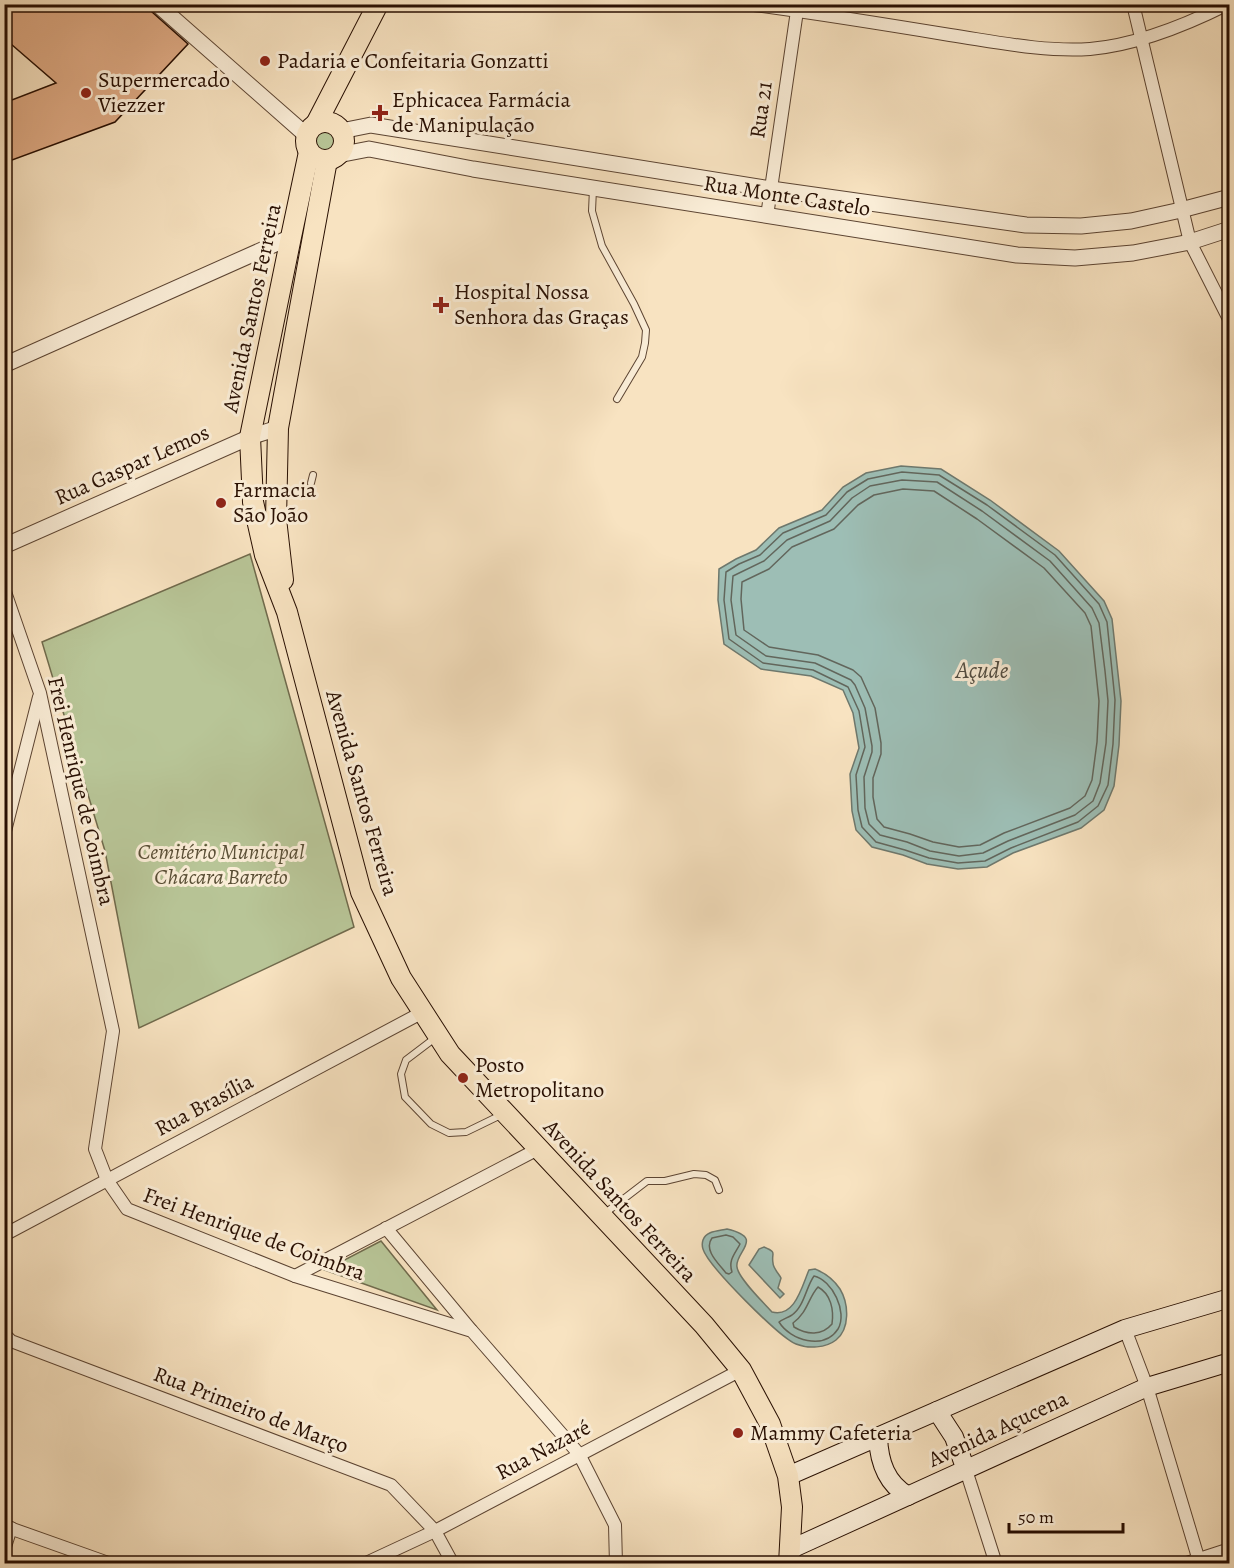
<svg xmlns="http://www.w3.org/2000/svg" width="1234" height="1568" font-family="Alegreya,serif">
<style>
.green{fill:#b8c597;stroke:#706a4c;stroke-width:1.5}
.water{fill:#9dbeb5;stroke:#6e786d;stroke-width:1.5}
.shadow{fill:#0003}
.lines{fill:none;stroke-linecap:round;stroke-linejoin:round}
.shore{stroke:#62665c;stroke-width:1.5}
.building{fill:#deaa84;stroke:#280f02;stroke-width:1.5}
.service-casing{stroke:#5c4432;stroke-width:8}
.minor-casing{stroke:#5c4432;stroke-width:14}
.tertiary-casing{stroke:#5c4432;stroke-width:17}
.secondary-casing{stroke:#280f02;stroke-width:20}
.primary-casing{stroke:#280f02;stroke-width:22}
.service{stroke:#faedd7;stroke-width:6}
.minor{stroke:#faedd7;stroke-width:12}
.tertiary{stroke:#faedd7;stroke-width:15}
.secondary{stroke:#faedd7;stroke-width:18}
.primary{stroke:#f8e3c1;stroke-width:20}
.poi-dot{fill:#8f2418;stroke:#faedd7;stroke-width:2}
.labels{text-anchor:middle;dominant-baseline:central;stroke-width:6;stroke-linejoin:round;paint-order:stroke}
.poi-label{font-size:22px;fill:#280f02;stroke:#faedd7;text-anchor:start}
.street-label{font-size:22px;fill:#280f02;stroke:#faedd7}
.park-label{font-size:22px;font-style:italic;fill:#5a4f36;stroke:#faedd7}
.water-label{font-size:24px;font-style:italic;fill:#514c41;stroke:#faedd7}
</style>
<rect width="100%" height="100%" fill="#f8e3c1"/>
<filter id="stains"><feTurbulence type="fractalNoise" baseFrequency=".00333" numOctaves="4"/><feColorMatrix values="0 0 0 0 .2 0 0 0 0 .09 0 0 0 0 .02 0 0 0 .5 -.17"/></filter>
<radialGradient id="worn" r=".72"><stop offset=".6" stop-color="#630" stop-opacity="0"/><stop offset="1" stop-color="#630" stop-opacity=".3"/></radialGradient>
<g class="green">
<circle cx="325" cy="143" r="11"/>
<path d="M250,554L354,927L139,1028L105,851L42,642Z"/>
<path d="M381,1241L437,1310L325,1270Z"/>
</g>
<g class="water">
<path d="M901,466L941,469L990,500L1059,551L1104,601L1112,619L1121,701L1119,745L1114,786L1104,810L1081,828L1013,853L987,867L958,869L927,864L903,855L872,847L856,830L852,811L850,774L859,748L853,713L843,690L811,676L761,669L724,644L718,600L719,569L736,559L756,550L779,528L822,510L843,487L866,473Z"/>
<path d="M727,1229C766,1238 734,1252 737,1267C738,1278 764,1303 772,1312C795,1318 802,1286 809,1270L815,1269C825,1273 834,1280 840,1289C849,1304 850,1329 836,1340C826,1348 808,1349 796,1344C780,1338 708,1266 703,1249C702,1246 702,1243 703,1240C706,1231 718,1231 727,1229Z"/>
<path d="M764,1247C778,1253 771,1252 773,1263C773,1268 779,1274 781,1278L778,1288L784,1294L780,1298L749,1265L759,1249Z"/>
</g>
<path class="shadow" d="M4,4H151L189,41L117,117L4,162V103L57,82Z"/>
<g class="lines">
<g class="shore">
<path d="M902,472L939,475L987,505L1055,555L1099,604L1107,622L1115,700L1113,744L1108,785L1098,806L1078,822L1011,848L985,861L958,863L929,858L905,850L876,842L862,827L858,810L856,775L865,747L859,711L848,687L813,670L763,663L729,639L724,600L726,572L739,564L760,555L783,533L826,515L847,492L868,479Z"/>
<path d="M902,480L937,482L982,511L1050,561L1092,608L1099,623L1105,671L1108,701L1106,743L1100,783L1093,801L1075,815L1008,841L983,853L959,856L930,851L907,842L880,835L869,824L865,808L864,777L872,752V746L865,708L855,685L851,680L815,663L766,656L736,635L731,600L733,576L764,561L787,540L830,521L852,498L870,486Z"/>
<path d="M903,489L934,491L977,519L1044,568L1085,613L1091,626L1099,701L1097,742L1092,780L1085,796L1070,808L1004,833L980,845L959,847L933,842L910,834L884,827L877,819L873,797V778L881,754V743L875,708L861,677L853,670L818,655L769,647L744,630L741,599L742,582L769,569L792,547L834,529L858,505L874,495Z"/>
<path d="M726,1235L733,1237L740,1244C735,1254 728,1260 732,1272L729,1274L726,1273C719,1264 703,1250 712,1238Z"/>
<path d="M814,1276C832,1280 848,1312 838,1329C824,1351 790,1340 779,1322C783,1319 787,1318 792,1315C804,1307 806,1287 814,1276Z"/>
<path d="M818,1287C831,1294 834,1310 832,1324C822,1336 807,1335 794,1327L793,1323C808,1312 808,1298 818,1287Z"/>
</g>
</g>
<path class="building" d="M4,4H147L151,11L188,44L115,122L4,163V103L56,83L4,38Z"/>
<g class="lines">
<g class="service-casing">
<g id="service">
<path d="M593,189L592,211L602,246L634,304L646,330L645,343L642,357L617,399"/>
<path d="M311,483L313,475"/>
<path d="M435,1038L406,1060L401,1074L405,1097L431,1124L449,1133L466,1132L503,1114"/>
<path d="M604,1214L647,1181H665L694,1174L706,1175L715,1180L719,1190"/>
</g>
</g>
<g class="minor-casing">
<g id="minor">
<path d="M747,4C815,13 883,24 950,35C997,42 1043,52 1090,49C1138,45 1186,25 1228,4"/>
<path d="M1133,4L1190,242L1230,321"/>
<path d="M767,216L797,11"/>
<path d="M4,589L40,693L113,1031L95,1149L107,1180L127,1209L295,1276L472,1331L579,1454L615,1525L616,1564"/>
<path d="M4,835L39,697"/>
<path d="M386,1228L471,1330"/>
<path d="M4,1235L423,1012"/>
<path d="M295,1276L538,1149"/>
<path d="M1125,1329L1147,1387L1200,1564"/>
<path d="M4,1334L11,1341L391,1485L435,1531L453,1564"/>
<path d="M966,1470L996,1564"/>
<path d="M4,1526L111,1564"/>
<path d="M4,1550L11,1528"/>
<path d="M364,1564L435,1531L741,1370"/>
<path d="M1184,1564L1230,1549"/>
</g>
</g>
<g class="tertiary-casing">
<g id="tertiary">
<path d="M157,4L306,135"/>
<path d="M341,131L371,125L771,189L1026,225L1081,226L1131,221L1181,210L1230,197"/>
<path d="M338,155L369,149L473,169L1017,255L1075,258L1133,253L1190,242L1230,229"/>
<path d="M4,365L291,237"/>
<path d="M4,546L250,437L278,428"/>
</g>
</g>
<g class="secondary-casing">
<g id="secondary">
<path d="M937,1411L954,1437L966,1470"/>
<path d="M878,1437C879,1462 886,1483 908,1496"/>
<path d="M788,1476L1125,1329L1230,1298"/>
<path d="M789,1550L1147,1387L1230,1362"/>
</g>
</g>
<g class="primary-casing">
<g id="primary">
<circle cx="325" cy="141" r="19"/>
<path d="M316,124L378,4"/>
<path d="M309,152L291,237L250,437L253,502L265,555L287,612L361,892L401,978L450,1054L704,1325L741,1370L770,1424L788,1476L792,1507L789,1564"/>
<path d="M283,580L276,519L278,428L327,160"/>
</g>
</g>
<use href="#service" class="service"/>
<use href="#minor" class="minor"/>
<use href="#tertiary" class="tertiary"/>
<use href="#secondary" class="secondary"/>
<use href="#primary" class="primary"/>
</g>
<g class="poi-dot">
<circle cx="265" cy="61" r="6"/>
<circle cx="86" cy="93" r="6"/>
<path d="M377 104h6v6h6v6h-6v6h-6v-6h-6v-6h6z"/>
<path d="M438 296h6v6h6v6h-6v6h-6v-6h-6v-6h6z"/>
<circle cx="221" cy="503" r="6"/>
<circle cx="463" cy="1078" r="6"/>
<circle cx="738" cy="1433" r="6"/>
</g>
<g class="labels">
<g class="poi-label">
<text x="277" y="61">Padaria e Confeitaria Gonzatti</text>
<text x="98" y="80">Supermercado<tspan x="98" dy="25">Viezzer</tspan></text>
<text x="392" y="100">Ephicacea Farmácia<tspan x="392" dy="25">de Manipulação</tspan></text>
<text x="454" y="292">Hospital Nossa<tspan x="454" dy="25">Senhora das Graças</tspan></text>
<text x="233" y="490">Farmacia<tspan x="233" dy="25">São João</tspan></text>
<text x="475" y="1065">Posto<tspan x="475" dy="25">Metropolitano</tspan></text>
<text x="750" y="1433">Mammy Cafeteria</text>
</g>
<g class="street-label">
<text transform="translate(761 110) rotate(-82)">Rua 21</text>
<text transform="translate(787 196) rotate(9)">Rua Monte Castelo</text>
<text transform="translate(252 308) rotate(-78)">Avenida Santos Ferreira</text>
<text transform="translate(132 465) rotate(-24)">Rua Gaspar Lemos</text>
<text transform="translate(81 791) rotate(77)">Frei Henrique de Coimbra</text>
<text transform="translate(362 793) rotate(74)">Avenida Santos Ferreira</text>
<text transform="translate(204 1105) rotate(-28)">Rua Brasília</text>
<text transform="translate(620 1201) rotate(47)">Avenida Santos Ferreira</text>
<text transform="translate(254 1234) rotate(20)">Frei Henrique de Coimbra</text>
<text transform="translate(251 1410) rotate(21)">Rua Primeiro de Março</text>
<text transform="translate(998 1429) rotate(-25)">Avenida Açucena</text>
<text transform="translate(543 1450) rotate(-28)">Rua Nazaré</text>
</g>
<g class="park-label">
<text x="221" y="852">Cemitério Municipal<tspan x="221" dy="25">Chácara Barreto</tspan></text>
</g>
<g class="water-label">
<text x="982" y="670">Açude</text>
</g>
</g>
<rect width="1234" height="1568" fill="none" stroke="#f8e3c1" stroke-width="24"/>
<rect x="6" y="6" width="1222" height="1556" fill="none" stroke="#280f02" stroke-width="3"/>
<rect x="12" y="12" width="1210" height="1544" fill="none" stroke="#280f02" stroke-width="1.5"/>
<path d="M1009 1523v9h114v-9" fill="none" stroke="#280f02" stroke-width="3"/>
<text x="1018" y="1523" font-size="18" fill="#280f02" stroke="#faedd7" stroke-width="4.5" paint-order="stroke">50 m</text>
<rect width="100%" height="100%" filter="url(#stains)"/>
<rect width="100%" height="100%" fill="url(#worn)"/>
</svg>
